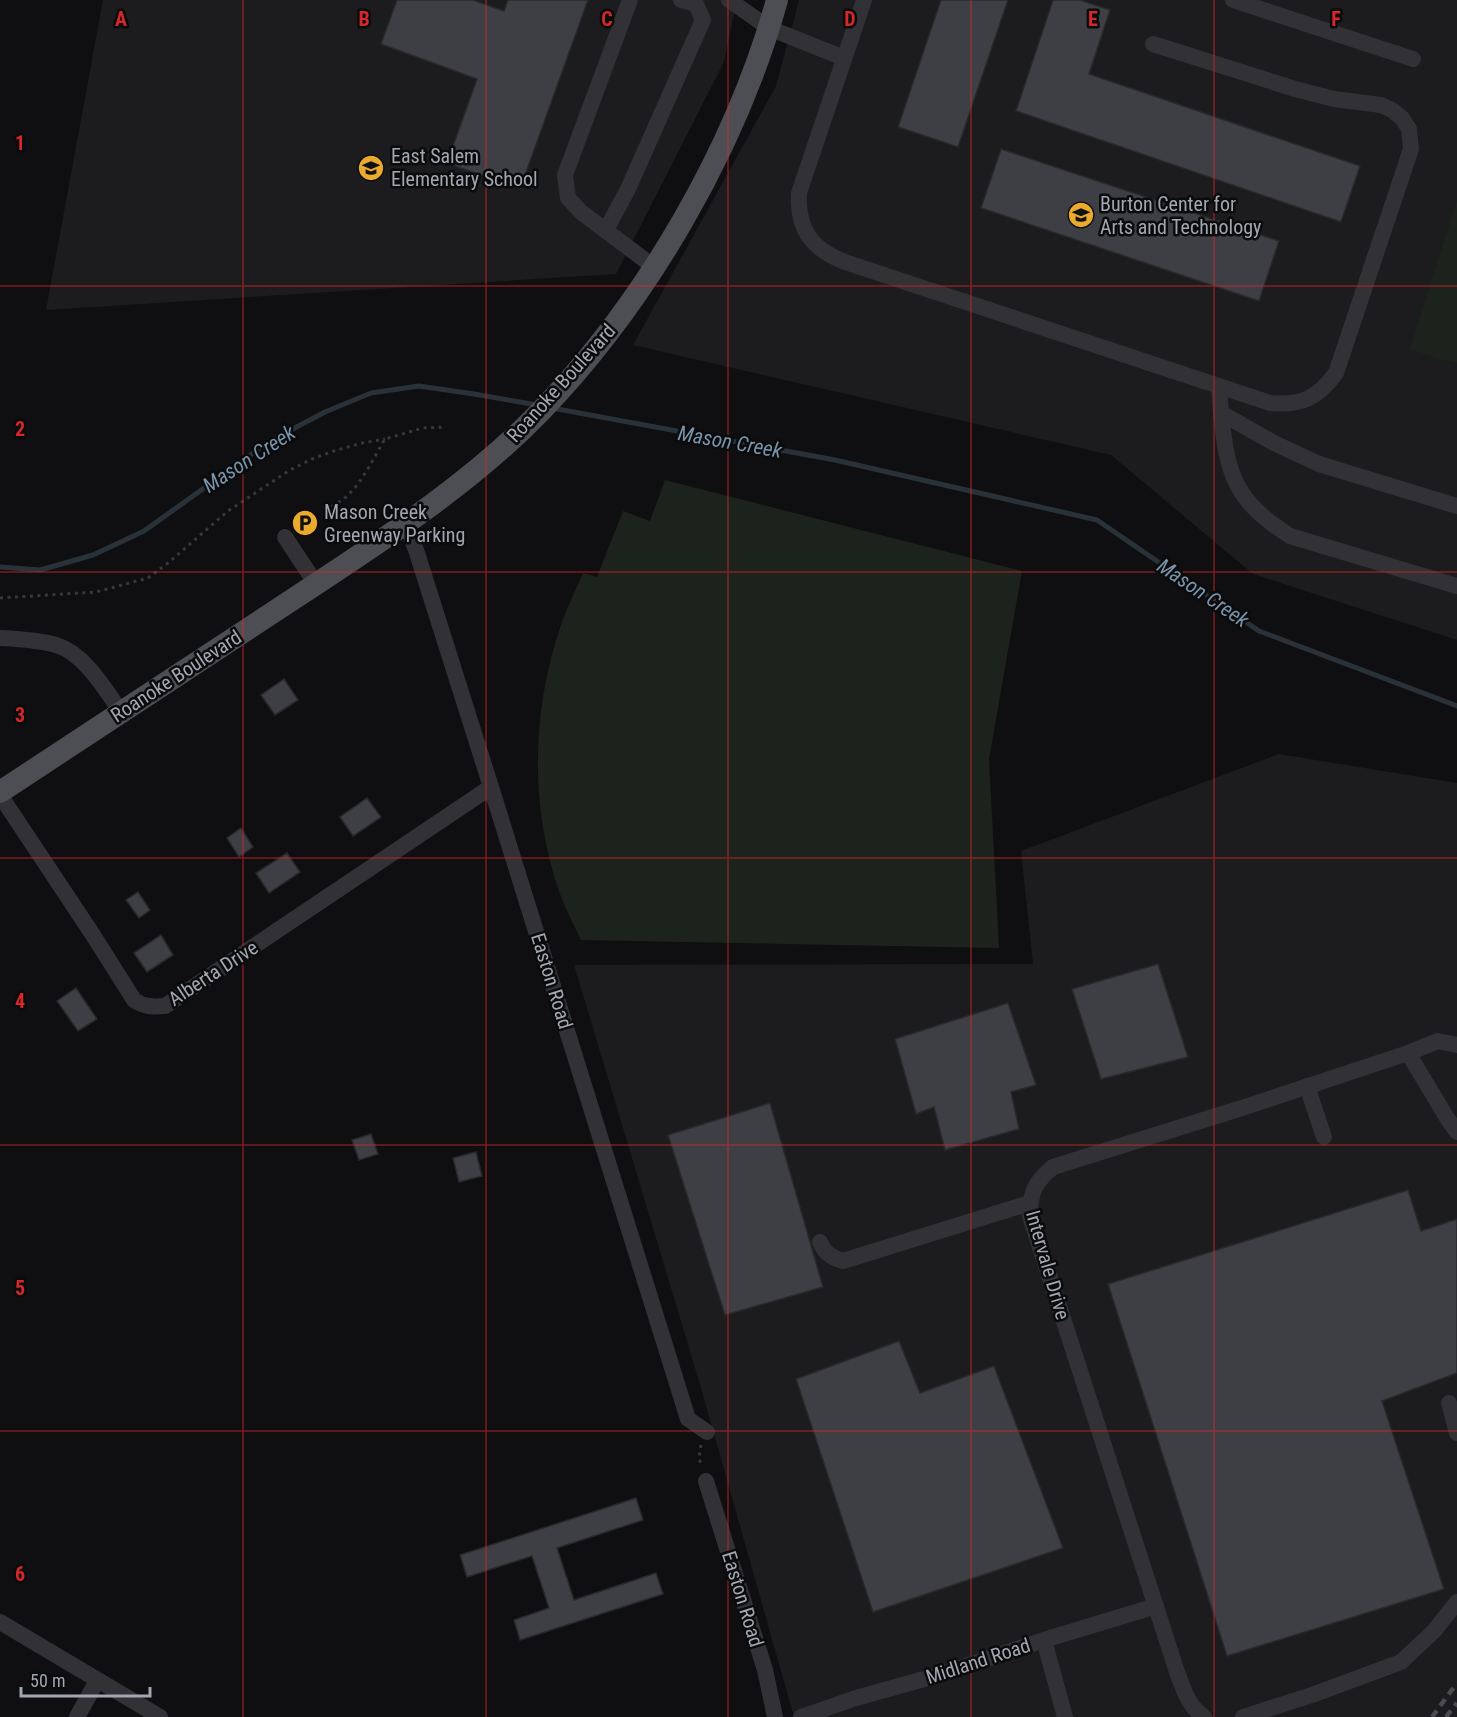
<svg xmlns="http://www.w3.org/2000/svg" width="1457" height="1717" font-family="'Roboto Condensed',sans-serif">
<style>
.built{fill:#1c1c1e}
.green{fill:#1c231d}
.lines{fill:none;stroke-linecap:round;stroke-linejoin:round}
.stream{stroke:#2a3239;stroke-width:5}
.building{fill:#3e3f44;stroke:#29292d;stroke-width:1.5}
.path{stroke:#37383c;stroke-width:3;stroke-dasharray:3 4.5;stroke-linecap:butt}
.minor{stroke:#313136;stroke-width:16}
.major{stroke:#4d4e54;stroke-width:22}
.rail{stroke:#4a4b50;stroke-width:4.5;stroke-dasharray:8 6;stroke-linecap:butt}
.grid{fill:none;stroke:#d62828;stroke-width:1.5;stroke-opacity:0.55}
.labels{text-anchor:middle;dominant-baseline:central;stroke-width:5;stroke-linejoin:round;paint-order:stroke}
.poi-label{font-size:20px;fill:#a1a6b1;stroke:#0b0b0c;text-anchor:start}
.street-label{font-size:20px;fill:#a1a6b1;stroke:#0b0b0c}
.water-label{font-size:21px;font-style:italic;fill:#7894ac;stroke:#0b0b0c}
.grid-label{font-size:20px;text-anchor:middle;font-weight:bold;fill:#d62828;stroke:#0b0b0c;stroke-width:5;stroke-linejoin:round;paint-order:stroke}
</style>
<rect width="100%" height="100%" fill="#0f0f11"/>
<g class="built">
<path d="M103,0H737L724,62L616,274L46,310Z"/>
<path d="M799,0H1457V640L1253,574L1111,455L633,345L776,86Z"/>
<path d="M1279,754L1457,783V1717H794L701,1388L574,965L1033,964L1021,851Z"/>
</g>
<g class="green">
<path d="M1457,200V363L1436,358L1410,349Z"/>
<path d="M665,480L1022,571L989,759L999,948L581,940C574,925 566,910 560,894C530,809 531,714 560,628C566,610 575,591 583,573L597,577L623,511L650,521Z"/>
</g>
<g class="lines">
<g class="stream">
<path d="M552,408L835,460L1097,520L1259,631L1457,706"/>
<path d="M0,567L40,570L93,555L144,531L270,441L325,412L371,393L419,386L474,394L537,405"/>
</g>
</g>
<g class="building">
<path d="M397,0H473L504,11L508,0H588L520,189L447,163L477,79L381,44Z"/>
<path d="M941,0H1008L958,147L898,127Z"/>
<path d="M1053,0H1080L1110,10L1089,74L1360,166L1341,222L1016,111Z"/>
<path d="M1001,149L1279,241L1259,301L981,208Z"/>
<path d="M284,679L298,700L275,715L261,695Z"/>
<path d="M367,798L381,817L353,836L340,817Z"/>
<path d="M241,828L253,847L239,857L227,838Z"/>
<path d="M287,853L300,872L269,893L256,873Z"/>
<path d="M138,892L150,910L139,918L126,900Z"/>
<path d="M161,935L173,955L147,972L134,953Z"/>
<path d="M1158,964L1188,1057L1101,1079L1072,989Z"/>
<path d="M76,988L97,1019L78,1031L57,1001Z"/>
<path d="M1008,1003L1036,1085L1011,1092L1019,1129L945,1150L934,1107L916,1114L895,1039Z"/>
<path d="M770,1103L823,1287L725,1315L668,1135Z"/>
<path d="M371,1134L378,1154L359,1160L352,1140Z"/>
<path d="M476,1152L482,1176L459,1182L453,1158Z"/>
<path d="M1408,1190L1421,1231L1457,1219V1373L1382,1401L1444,1589L1227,1656L1108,1284Z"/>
<path d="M899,1341L920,1393L994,1366L1063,1548L873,1612L796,1379Z"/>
<path d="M636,1498L643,1520L557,1548L574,1600L656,1573L663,1594L520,1640L514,1620L549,1608L532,1556L467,1577L460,1555Z"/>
</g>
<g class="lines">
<g class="path">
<path d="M325,510C333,506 342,501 349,494C364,479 374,457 385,439L423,428L445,427"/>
<path d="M0,598L96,592L148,578L168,563L228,511L290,470L312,459L334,451L362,443L385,439"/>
<path d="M701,1445L699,1458L701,1465"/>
</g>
<g class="minor">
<path d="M630,0L565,175L568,198L581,212L654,267"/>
<path d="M729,0L769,28L844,58"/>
<path d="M864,0L799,193C797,230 812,249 845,262L1270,403C1301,406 1318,398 1336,373L1411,149L1409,129L1402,118L1392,110L1381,105L1334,99L1295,89L1153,44"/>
<path d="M1233,0L1413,59"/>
<path d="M606,230L628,189L703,20L696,4L681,0"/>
<path d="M1219,386L1221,413L1274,443L1319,464L1457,506"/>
<path d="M1221,413C1227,475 1235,501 1290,536L1457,586"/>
<path d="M406,523L417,553L491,787L674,1374L688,1419L707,1432"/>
<path d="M285,537L316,584"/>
<path d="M0,638C18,639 38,640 56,645C84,653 105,689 121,712"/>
<path d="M0,795L93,935L134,1000C144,1007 153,1007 165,1006L491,787"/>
<path d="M1408,1053L1447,1118L1457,1132"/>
<path d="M1307,1086L1324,1137"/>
<path d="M820,1242C824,1253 832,1258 843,1261L1030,1203"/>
<path d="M1449,1403L1457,1433"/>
<path d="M706,1481L765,1670L775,1717"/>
<path d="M0,1622L160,1717"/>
<path d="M1044,1640L1065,1717"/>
<path d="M77,1717L97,1681"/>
<path d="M801,1717L856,1698L942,1674L1044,1640L1156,1606"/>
<path d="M1204,1717C1188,1706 1184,1690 1177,1672L1030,1216C1030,1192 1035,1182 1053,1167L1245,1107L1408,1053L1438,1041L1457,1045"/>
<path d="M1243,1717L1312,1695L1401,1662L1434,1631L1457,1602"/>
</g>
<path class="major" d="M0,792C102,724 205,658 307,590C387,537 471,483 539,413C646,303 736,148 777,0"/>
<g class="rail">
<path d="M1432,1717L1457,1683"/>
<path d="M1446,1717L1457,1703"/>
</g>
</g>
<path class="grid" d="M243,0V1717M486,0V1717M728,0V1717M971,0V1717M1214,0V1717M0,286H1457M0,572H1457M0,858H1457M0,1145H1457M0,1431H1457"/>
<defs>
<g id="school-disc" transform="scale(1.35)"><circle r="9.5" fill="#eaaa2e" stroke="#0b0b0c"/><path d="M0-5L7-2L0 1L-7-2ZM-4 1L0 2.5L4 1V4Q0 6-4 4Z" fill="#111"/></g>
<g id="parking-disc" transform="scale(1.35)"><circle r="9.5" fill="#eaaa2e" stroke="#0b0b0c"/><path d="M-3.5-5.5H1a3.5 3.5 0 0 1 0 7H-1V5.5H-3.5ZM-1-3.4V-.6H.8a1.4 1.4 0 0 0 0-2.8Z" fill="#111"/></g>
</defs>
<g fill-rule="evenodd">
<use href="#school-disc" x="371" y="168"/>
<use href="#school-disc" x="1081" y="215"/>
<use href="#parking-disc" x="305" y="523"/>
</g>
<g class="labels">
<g class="poi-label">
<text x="391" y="156">East Salem<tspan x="391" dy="23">Elementary School</tspan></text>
<text x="1100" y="204">Burton Center for<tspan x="1100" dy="23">Arts and Technology</tspan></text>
<text x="324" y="512">Mason Creek<tspan x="324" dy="23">Greenway Parking</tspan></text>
</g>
<g class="street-label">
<text transform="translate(561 383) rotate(-48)">Roanoke Boulevard</text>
<text transform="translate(176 676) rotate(-33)">Roanoke Boulevard</text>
<text transform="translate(213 973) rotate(-33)">Alberta Drive</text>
<text transform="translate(552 981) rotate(73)">Easton Road</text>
<text transform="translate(1048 1265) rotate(74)">Intervale Drive</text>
<text transform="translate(743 1599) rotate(73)">Easton Road</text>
<text transform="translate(978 1661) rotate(-18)">Midland Road</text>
</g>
<g class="water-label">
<text transform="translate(730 442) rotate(10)">Mason Creek</text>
<text transform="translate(249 459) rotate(-33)">Mason Creek</text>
<text transform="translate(1203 593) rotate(34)">Mason Creek</text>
</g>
</g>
<g class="grid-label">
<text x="121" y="26">A</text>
<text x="364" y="26">B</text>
<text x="607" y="26">C</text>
<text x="850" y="26">D</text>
<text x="1093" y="26">E</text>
<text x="1336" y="26">F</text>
<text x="20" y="150">1</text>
<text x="20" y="436">2</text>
<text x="20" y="722">3</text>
<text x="20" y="1008">4</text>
<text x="20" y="1295">5</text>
<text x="20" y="1581">6</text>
</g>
<path d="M21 1687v9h129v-9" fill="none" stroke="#a1a6b1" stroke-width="3"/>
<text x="30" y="1687" font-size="18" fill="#a1a6b1" stroke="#0b0b0c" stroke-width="4.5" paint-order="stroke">50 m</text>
</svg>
